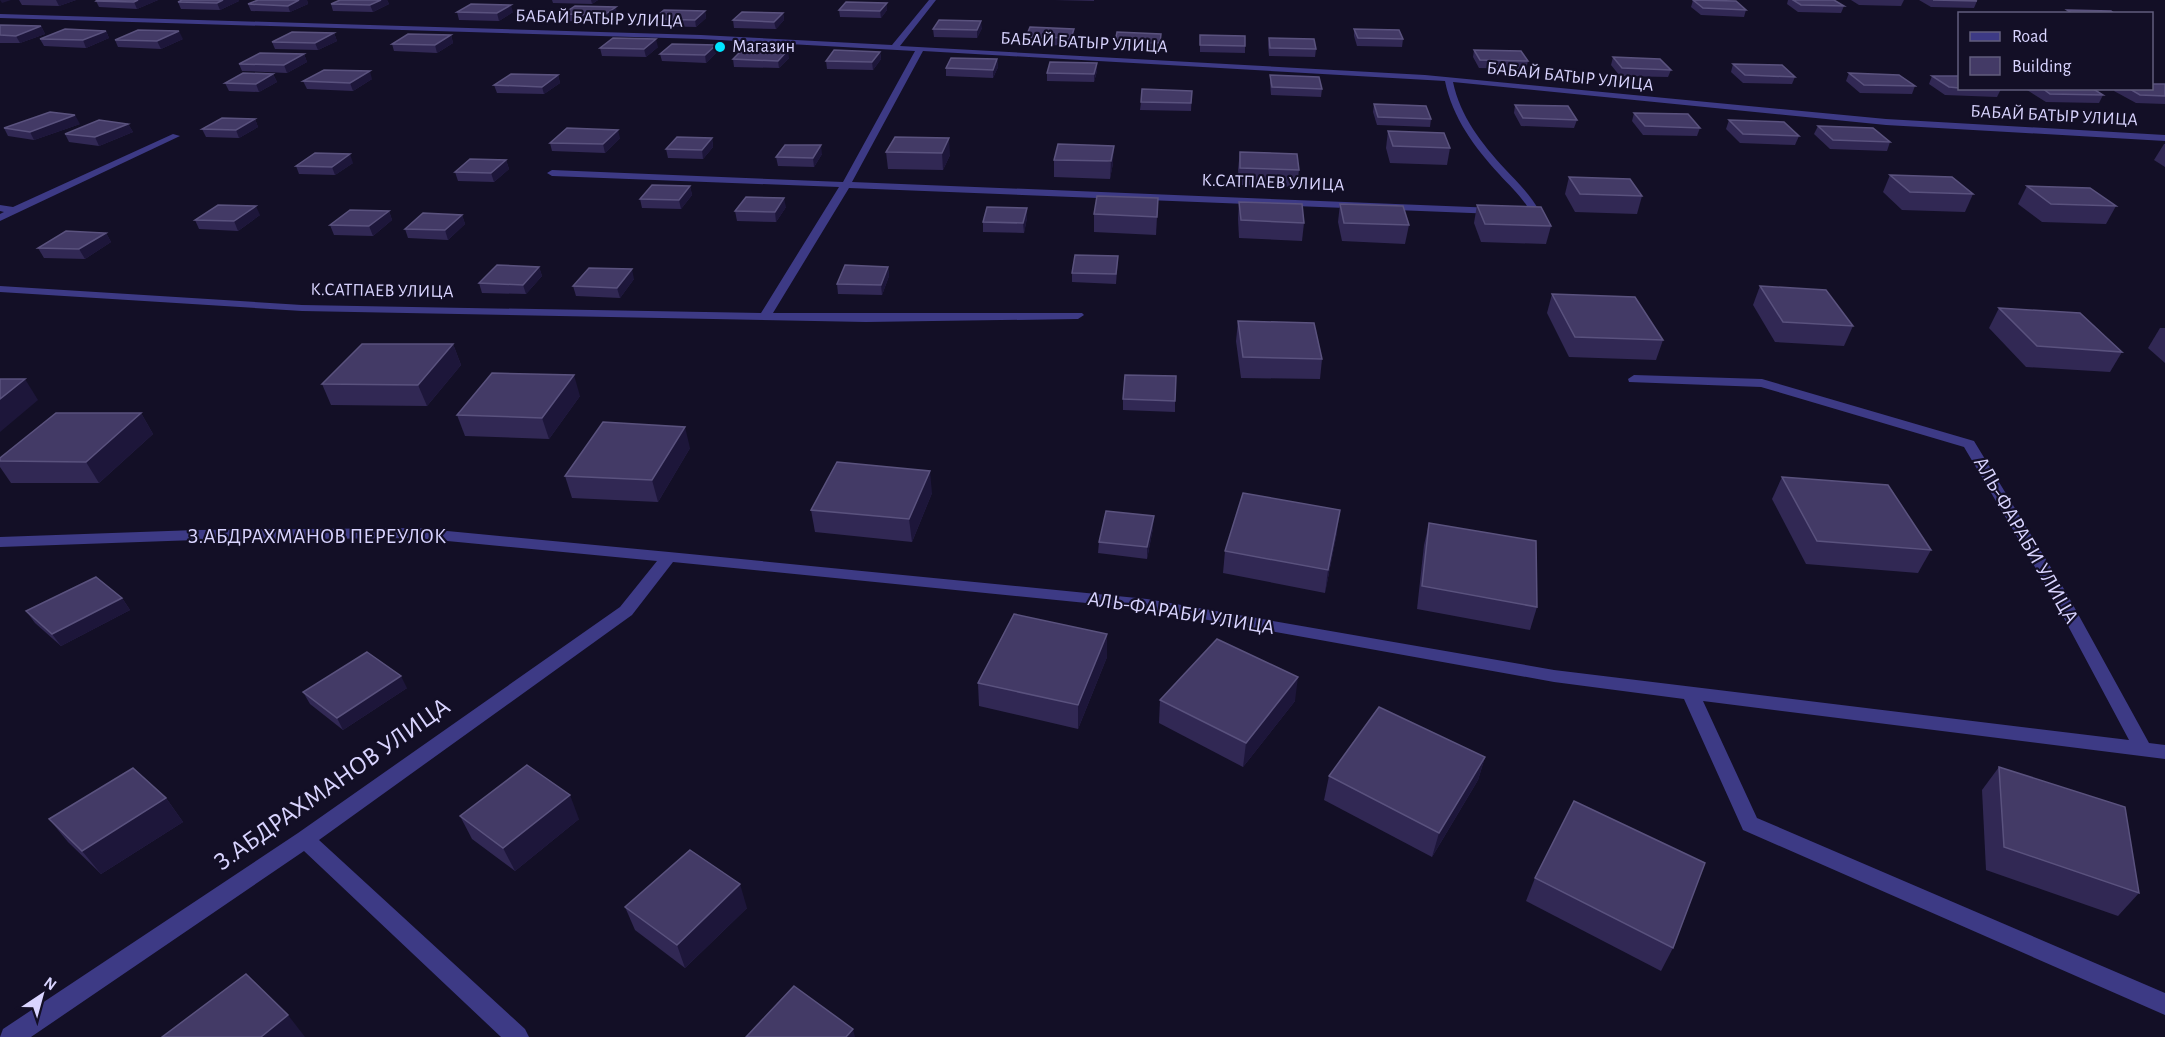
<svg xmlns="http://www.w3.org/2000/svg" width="2165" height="1037" font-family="'Alegreya Sans',sans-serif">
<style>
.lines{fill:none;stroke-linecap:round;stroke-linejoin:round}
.minor{fill:#3d3a85;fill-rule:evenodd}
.wall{fill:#312854}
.shaded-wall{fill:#1d163a}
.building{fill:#433a66;stroke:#5a527e;stroke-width:1.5}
.poi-dot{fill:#00e5ff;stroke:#130f26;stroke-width:2}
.labels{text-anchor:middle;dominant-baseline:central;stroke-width:4.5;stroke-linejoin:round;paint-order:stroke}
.far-street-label{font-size:18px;fill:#d9d4ff;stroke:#130f26}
.far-poi-label{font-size:18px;fill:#d9d4ff;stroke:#130f26;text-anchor:start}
.street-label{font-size:21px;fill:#d9d4ff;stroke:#130f26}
.near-street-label{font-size:26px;fill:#d9d4ff;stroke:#130f26}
</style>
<rect width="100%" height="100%" fill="#130f26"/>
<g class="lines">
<g class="minor">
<path d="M929,0H936L900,46L1425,75L1886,119L2165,135V141L1886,125L1453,82C1460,116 1482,144 1505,169C1518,183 1531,195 1540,212C1535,217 1523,217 1518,212L1528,209L1527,206C1519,194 1509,185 1499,174C1475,148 1452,117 1445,81L923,51L852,182L1496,208L1501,211L1496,214L849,188L773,313H1082L1084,315L1078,319L866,322L302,311L0,292V286L302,305L761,313L839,187L552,176L547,173L552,170L843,182L915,51L701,39L0,18V14L701,35L892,45Z"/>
<path d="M173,134L180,136L0,221V214L4,212L0,211V205L13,207Z"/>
<path d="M1634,375L1762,379L1974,441L2067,594L2149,743L2165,745V759L1703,701L1757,818L2165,993V1015L1743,830L1684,699L1554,682L1147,609L673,562L632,615L319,840L525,1029L529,1037H501L304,851L31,1037H0L3,1029L298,833L620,607L657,561L416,538L196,540L0,547V537L196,530L416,528L669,552L1147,599L1554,670L2129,740L2051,594L1964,447L1761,387L1629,382L1628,379Z"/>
</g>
</g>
<g class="wall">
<path d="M19,0H76L59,6L22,5Z"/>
<path d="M97,0H158L137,9L99,7L96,1Z"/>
<path d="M258,0H307L308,4L290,12L251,11L248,4Z"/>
<path d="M340,0H387L389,4L373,12L333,11L331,4Z"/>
<path d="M552,0H598L592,4L553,3Z"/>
<path d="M1054,0H1094V1Z"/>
<path d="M1693,0L1746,10L1744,17L1701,15L1691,7Z"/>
<path d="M1788,0H1834L1844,6L1841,13L1798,12L1787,4Z"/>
<path d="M1851,0H1904L1901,6L1859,5Z"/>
<path d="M1919,0H1974L1977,1L1974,8L1931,7Z"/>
<path d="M239,1L220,10L181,9L178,2Z"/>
<path d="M839,10H887L881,18L840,17Z"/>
<path d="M705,11L706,18L696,27L655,26L653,19Z"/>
<path d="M457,12H513L499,21L459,20Z"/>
<path d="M783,13L784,20L776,29L734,28L733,20Z"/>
<path d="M563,14H617L605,22L565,21Z"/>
<path d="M0,25L41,26L45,34L20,43H0Z"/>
<path d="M982,28L977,38L934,37L933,29Z"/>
<path d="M1354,29L1403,39L1402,47L1357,46L1354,36Z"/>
<path d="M106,31L109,38L86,48L44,46L40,39Z"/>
<path d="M334,33L337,41L318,50L275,49L272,42Z"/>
<path d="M1161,34L1159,51L1114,50L1115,42Z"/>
<path d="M451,35L453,43L437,53L394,51L392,44Z"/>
<path d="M1200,35L1245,46V53L1200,52Z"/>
<path d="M1074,36L1071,46L1027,44L1026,37Z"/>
<path d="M1269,38L1316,49L1315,57L1269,56L1268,45Z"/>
<path d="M183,39L161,49L118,47L115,40Z"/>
<path d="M658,47L646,57L602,56L600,48Z"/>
<path d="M1474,50L1528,61L1526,69L1479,68L1473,57Z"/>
<path d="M717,52L706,63L662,61L660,54Z"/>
<path d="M880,52L881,59L873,70L827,69L826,61Z"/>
<path d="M304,54L307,62L287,73L242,71L239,64Z"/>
<path d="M1613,57L1671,70L1668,77L1620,76L1611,65Z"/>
<path d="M789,58L779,68L734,67L733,59Z"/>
<path d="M997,59L998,67L993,78L946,76V68Z"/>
<path d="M1733,64L1795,77L1792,84L1743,83L1731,72Z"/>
<path d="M1097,71L1094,82L1047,81V73Z"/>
<path d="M1849,73L1915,86L1912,94L1860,93L1846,81Z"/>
<path d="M273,74L277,82L259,92L229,91L225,83Z"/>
<path d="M558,75L560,83L544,94L497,93L494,85Z"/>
<path d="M1270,75L1322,89L1321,97L1271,95L1270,83Z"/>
<path d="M1932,76H1959V88L2001,89L1997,97L1945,95L1929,84Z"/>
<path d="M372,79L353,91L307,89L303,81Z"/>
<path d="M2165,84V104L2136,103L2114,91L2116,88H2151Z"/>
<path d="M2028,88H2092L2103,95L2099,103L2046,102L2027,90Z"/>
<path d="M1192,91L1191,111L1140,110L1141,102Z"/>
<path d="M1374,104L1431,119L1430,127L1377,125L1373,112Z"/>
<path d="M1515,105L1577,120L1574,128L1521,126L1514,113Z"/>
<path d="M1634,113L1700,128L1697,136L1643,135L1632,121Z"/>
<path d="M255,119L258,127L239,138L206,137L202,129Z"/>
<path d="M1729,120L1799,136L1795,145L1740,143L1726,129Z"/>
<path d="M80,124L34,140L8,136L4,128Z"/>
<path d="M128,124L133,132L99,146L69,142L65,134Z"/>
<path d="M1818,126L1890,142L1887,151L1830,149L1814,134Z"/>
<path d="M1388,131L1450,148L1447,165L1390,163L1386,148Z"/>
<path d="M895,137L950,155L943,170L888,169L886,152Z"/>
<path d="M620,138L605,153L552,151L550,143Z"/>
<path d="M712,138L713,147L703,159L668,158L666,149Z"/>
<path d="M1058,144L1113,163L1110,179L1054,177V160Z"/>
<path d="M2164,144H2165V167L2154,160Z"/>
<path d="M1240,152L1299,170L1297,187L1239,185L1238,169Z"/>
<path d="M822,154L814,167L778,166L776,157Z"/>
<path d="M506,160L509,169L494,182L458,181L455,172Z"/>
<path d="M353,163L335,175L299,174L296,166Z"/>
<path d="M1890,175L1973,194L1965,212L1902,210L1883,192Z"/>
<path d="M1569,177L1642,196L1637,214L1575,212L1565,194Z"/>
<path d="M690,186L692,195L681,209L642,208L640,199Z"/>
<path d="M2027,186L2116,206L2106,224L2042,222L2018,204Z"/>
<path d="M1158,198L1156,235L1094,232V214Z"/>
<path d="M1239,202L1304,223L1302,241L1239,238L1238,219Z"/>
<path d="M1340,204L1409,225L1405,244L1342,241L1338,222Z"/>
<path d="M1477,205L1551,226L1546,244L1481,242L1474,223Z"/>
<path d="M786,207L776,222L737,221L735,211Z"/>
<path d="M1027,208V218L1024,233L983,232V222Z"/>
<path d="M389,211L392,220L373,236L334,235L330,225Z"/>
<path d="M260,215L238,231L199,229L195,220Z"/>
<path d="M462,215L465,224L448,240L408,238L405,229Z"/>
<path d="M106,233L111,242L85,259L44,258L38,248Z"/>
<path d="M1118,256L1116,284L1072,282V273Z"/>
<path d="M539,267L542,276L526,294L482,293L479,283Z"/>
<path d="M888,267L889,276L882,295L838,294L837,284Z"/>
<path d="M634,279L620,298L576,296L573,286Z"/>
<path d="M1760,286L1853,326L1844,346L1775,342L1753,305Z"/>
<path d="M1552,294L1663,340L1656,360L1569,357L1547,313Z"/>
<path d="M1999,308L2122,352L2110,372L2026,367L1989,328Z"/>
<path d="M1238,321L1322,359L1320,379L1241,378L1236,341Z"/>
<path d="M2160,328H2165V363L2148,348Z"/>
<path d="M453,344L461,365L427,406L331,405L322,384Z"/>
<path d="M580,396L549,439L465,436L457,415Z"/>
<path d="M1123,399L1175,401V412L1123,410Z"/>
<path d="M141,413L153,434L99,483H11L0,467V458Z"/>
<path d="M690,448L658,502L572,498L565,476Z"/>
<path d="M1782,477L1931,550L1918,573L1806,564L1772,499Z"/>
<path d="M932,493L912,542L815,532L811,510Z"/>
<path d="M1429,523L1537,607L1530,630L1417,609L1424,545Z"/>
<path d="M1153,528L1147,559L1098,553L1099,542Z"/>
<path d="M1337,532L1325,593L1223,573L1225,551Z"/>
<path d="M122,598L130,610L61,646L35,623L26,611Z"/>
<path d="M1107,657L1078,729L979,706L978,683Z"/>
<path d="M407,688L343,730L310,704L303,692Z"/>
<path d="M1160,700L1295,701L1243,767L1159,723Z"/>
<path d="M1485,757L1478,780L1432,857L1324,800L1329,776Z"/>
<path d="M1999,767L2139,893L2118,916L1986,870L1982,790Z"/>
<path d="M166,798L183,822L101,874L68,842L49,819Z"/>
<path d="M460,816L579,819L515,871L472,839Z"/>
<path d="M1535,878L1673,948L1661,971L1526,901Z"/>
<path d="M625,907L747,908L685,968L635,930Z"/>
</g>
<g class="shaded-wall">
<path d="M0,0H11L2,3Z"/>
<path d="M56,0H76L59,6Z"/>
<path d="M138,0H158L137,9L134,2Z"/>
<path d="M223,0H239V1L220,10L217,3Z"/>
<path d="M299,0H307L308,4L290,12L288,6Z"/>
<path d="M381,0H387L389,4L373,12L370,5Z"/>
<path d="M591,0H598L592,4Z"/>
<path d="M887,3V10L881,18L880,11Z"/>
<path d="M511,5L513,12L499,21L497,13Z"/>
<path d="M616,7L617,14L605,22L604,15Z"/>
<path d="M705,11L706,18L696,27L695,20Z"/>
<path d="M783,13L784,20L776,29L774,22Z"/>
<path d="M981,21L982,28L977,38V30Z"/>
<path d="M41,26L45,34L20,43L16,36Z"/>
<path d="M1074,29V36L1071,46V38Z"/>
<path d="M106,31L109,38L86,48L83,40Z"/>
<path d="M179,31L183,39L161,49L157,41Z"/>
<path d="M334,33L337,41L318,50L315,43Z"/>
<path d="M451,35L453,43L437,53L435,45Z"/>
<path d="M656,39L658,47L646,57L644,49Z"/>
<path d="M716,45L717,52L706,63L705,55Z"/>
<path d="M788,50L789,58L779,68L778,61Z"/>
<path d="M880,52L881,59L873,70L872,62Z"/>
<path d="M304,54L307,62L287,73L284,65Z"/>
<path d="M997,59L998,67L993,78V70Z"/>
<path d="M1097,63V71L1094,82V74Z"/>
<path d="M370,71L372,79L353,91L350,83Z"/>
<path d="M273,74L277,82L259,92L256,84Z"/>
<path d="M558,75L560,83L544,94L542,87Z"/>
<path d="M75,115L80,124L34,140L30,132Z"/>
<path d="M255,119L258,127L239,138L236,130Z"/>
<path d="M128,124L133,132L99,146L95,137Z"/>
<path d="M618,130L620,138L605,153L603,144Z"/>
<path d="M712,138L713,147L703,159L702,150Z"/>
<path d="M949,138L950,155L943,170L942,153Z"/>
<path d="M821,145L822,154L814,167L813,158Z"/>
<path d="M1114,146L1113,163L1110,179L1111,161Z"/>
<path d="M350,154L353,163L335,175L332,167Z"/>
<path d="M506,160L509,169L494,182L491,173Z"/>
<path d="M690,186L692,195L681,209L679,200Z"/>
<path d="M784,198L786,207L776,222L775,212Z"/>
<path d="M256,206L260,215L238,231L234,221Z"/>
<path d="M1027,208V218L1024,233L1023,223Z"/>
<path d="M389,211L392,220L373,236L369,226Z"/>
<path d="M462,215L465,224L448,240L445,230Z"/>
<path d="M106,233L111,242L85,259L79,249Z"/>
<path d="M539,267L542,276L526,294L523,285Z"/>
<path d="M888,267L889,276L882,295L881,285Z"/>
<path d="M632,269L634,279L620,298L617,288Z"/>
<path d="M453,344L461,365L427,406L418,385Z"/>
<path d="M574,375L580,396L549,439L542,418Z"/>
<path d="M25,379L38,400L0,432V399Z"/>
<path d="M141,413L153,434L99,483L86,462Z"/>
<path d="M685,427L690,448L658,502L652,480Z"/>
<path d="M930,471L932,493L912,542L909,519Z"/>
<path d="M1340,510L1337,532L1325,593L1328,570Z"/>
<path d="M1154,516L1153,528L1147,559V547Z"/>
<path d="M122,598L130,610L61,646L52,634Z"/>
<path d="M1107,634V657L1078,729V705Z"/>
<path d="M401,676L407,688L343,730L337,718Z"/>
<path d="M1298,677L1295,701L1243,767L1246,743Z"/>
<path d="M1485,757L1478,780L1432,857L1439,833Z"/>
<path d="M570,795L579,819L515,871L503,848Z"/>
<path d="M166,798L183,822L101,874L82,851Z"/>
<path d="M740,884L747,908L685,968L677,945Z"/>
<path d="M288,1015L305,1037H261Z"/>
<path d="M853,1029L855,1037H846Z"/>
</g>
<g class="building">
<path d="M97,0H138L134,2L96,1Z"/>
<path d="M182,0H223L217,3L178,2Z"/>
<path d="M258,0H299L288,6L248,4Z"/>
<path d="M340,0H381L370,5L331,4Z"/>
<path d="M1693,0L1736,1L1746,10L1703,8Z"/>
<path d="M1793,0H1834L1844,6L1801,5Z"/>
<path d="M1933,0H1974L1977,1L1934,0Z"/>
<path d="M846,2L887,3L880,11L839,10Z"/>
<path d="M471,4L511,5L497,13L457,12Z"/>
<path d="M575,6L616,7L604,15L563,14Z"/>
<path d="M664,10L705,11L695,20L653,19Z"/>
<path d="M2067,10L2111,11L2115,14H2073Z"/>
<path d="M742,12L783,13L774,22L733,20Z"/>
<path d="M939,20L981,21L977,30L933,29Z"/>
<path d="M0,25L41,26L16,36L0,35Z"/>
<path d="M1030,27L1074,29L1071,38L1026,37Z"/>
<path d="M65,29L106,31L83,40L40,39Z"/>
<path d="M1354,29L1399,30L1403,39L1358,38Z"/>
<path d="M138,30L179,31L157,41L115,40Z"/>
<path d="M292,32L334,33L315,43L272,42Z"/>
<path d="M1117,32L1161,34L1160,43L1115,42Z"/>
<path d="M408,34L451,35L435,45L392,44Z"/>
<path d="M1200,35L1245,36V46L1200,45Z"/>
<path d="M613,38L656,39L644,49L600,48Z"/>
<path d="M1269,38L1314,39L1316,49L1270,48Z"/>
<path d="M672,44L716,45L705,55L660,54Z"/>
<path d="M743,49L788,50L778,61L733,59Z"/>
<path d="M834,50L880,52L872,62L826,61Z"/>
<path d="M1474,50L1521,51L1528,61L1480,60Z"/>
<path d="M260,53L304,54L284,65L239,64Z"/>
<path d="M1613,57L1660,59L1671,70L1622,68Z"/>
<path d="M951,58L997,59L993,70L946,68Z"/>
<path d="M1050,62L1097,63L1094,74L1047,73Z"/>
<path d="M1733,64L1782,65L1795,77L1745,75Z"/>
<path d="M324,70L370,71L350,83L303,81Z"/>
<path d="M243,73L273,74L256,84L225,83Z"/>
<path d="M1849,73L1899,75L1915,86L1864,85Z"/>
<path d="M511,74L558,75L542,87L494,85Z"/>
<path d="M1270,75L1319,77L1322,89L1272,87Z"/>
<path d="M1932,76H1959V88L1949,87Z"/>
<path d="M2151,84H2165V96L2140,95L2128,88H2151Z"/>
<path d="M2042,88H2092L2103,95L2050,94Z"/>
<path d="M1142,89L1192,91L1191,103L1141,102Z"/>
<path d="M1374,104L1426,106L1431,119L1378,117Z"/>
<path d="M1515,105L1568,106L1577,120L1523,118Z"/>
<path d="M50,112L75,115L30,132L4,128Z"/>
<path d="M1634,113L1688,114L1700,128L1645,126Z"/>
<path d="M222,118L255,119L236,130L202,129Z"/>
<path d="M99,120L128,124L95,137L65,134Z"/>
<path d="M1729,120L1784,122L1799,136L1743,134Z"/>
<path d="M1818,126L1873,128L1890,142L1833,140Z"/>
<path d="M567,128L618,130L603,144L550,143Z"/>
<path d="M1388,131L1444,133L1450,148L1393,146Z"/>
<path d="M677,137L712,138L702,150L666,149Z"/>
<path d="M895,137L949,138L942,153L886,152Z"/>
<path d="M1058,144L1114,146L1111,161L1054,160Z"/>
<path d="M785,145H821L813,158L776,157Z"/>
<path d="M1240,152L1297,154L1299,170L1240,168Z"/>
<path d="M315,153L350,154L332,167L296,166Z"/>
<path d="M470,159L506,160L491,173L455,172Z"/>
<path d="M1890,175L1952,177L1973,194L1910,192Z"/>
<path d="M1569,177L1630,179L1642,196L1580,194Z"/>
<path d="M652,185L690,186L679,200L640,199Z"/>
<path d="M2027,186L2090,188L2116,206L2051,204Z"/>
<path d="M1097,196L1158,198L1157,217L1094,214Z"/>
<path d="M746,197L784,198L775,212L735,211Z"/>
<path d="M1239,202L1302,204L1304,223L1241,220Z"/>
<path d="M1340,204L1403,206L1409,225L1344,223Z"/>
<path d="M218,205L256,206L234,221L195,220Z"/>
<path d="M1477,205L1541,207L1551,226L1485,224Z"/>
<path d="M987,207L1027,208L1023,223L983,222Z"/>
<path d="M350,210L389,211L369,226L330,225Z"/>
<path d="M423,213L462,215L445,230L405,229Z"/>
<path d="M66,231L106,233L79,249L38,248Z"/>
<path d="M1075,255L1118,256L1116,274L1072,273Z"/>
<path d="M497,265L539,267L523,285L479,283Z"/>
<path d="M845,265L888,267L881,285L837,284Z"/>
<path d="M589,268L632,269L617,288L573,286Z"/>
<path d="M1760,286L1826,290L1853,326L1783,322Z"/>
<path d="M1552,294L1635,297L1663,340L1575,337Z"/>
<path d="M1999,308L2080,313L2122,352L2037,346Z"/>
<path d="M1238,321L1314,323L1322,359L1243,357Z"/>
<path d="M362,344H453L418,385L322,384Z"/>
<path d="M492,373L574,375L542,418L457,415Z"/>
<path d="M1125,375L1176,376L1175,401L1123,399Z"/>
<path d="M0,379H25L0,399Z"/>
<path d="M56,413H141L86,462L0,461V458Z"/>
<path d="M603,422L685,427L652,480L565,476Z"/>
<path d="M837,462L930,471L909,519L811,510Z"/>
<path d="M1782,477L1888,485L1931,550L1817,541Z"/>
<path d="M1243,493L1340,510L1328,570L1225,551Z"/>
<path d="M1106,511L1154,516L1147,547L1099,542Z"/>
<path d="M1429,523L1536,541L1537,607L1422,586Z"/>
<path d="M96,577L122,598L52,634L26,611Z"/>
<path d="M1014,614L1107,634L1078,705L978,683Z"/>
<path d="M1217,639L1298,677L1246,743L1160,700Z"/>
<path d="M367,652L401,676L337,718L303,692Z"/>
<path d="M1379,707L1485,757L1439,833L1329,776Z"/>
<path d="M527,765L570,795L503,848L460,816Z"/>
<path d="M1999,767L2125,807L2139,893L2004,847Z"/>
<path d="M133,768L166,798L82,851L49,819Z"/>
<path d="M1574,801L1705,863L1673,948L1535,878Z"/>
<path d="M690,850L740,884L677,945L625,907Z"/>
<path d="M246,974L288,1015L261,1037H162Z"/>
<path d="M794,986L853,1029L846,1037H746Z"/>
</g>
<circle class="poi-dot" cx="720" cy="47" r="6"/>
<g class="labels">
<g class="far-street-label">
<text transform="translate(599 19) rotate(2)">БАБАЙ БАТЫР УЛИЦА</text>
<text transform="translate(1084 43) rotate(3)">БАБАЙ БАТЫР УЛИЦА</text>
<text transform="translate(1570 77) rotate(6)">БАБАЙ БАТЫР УЛИЦА</text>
<text transform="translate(2054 116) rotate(3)">БАБАЙ БАТЫР УЛИЦА</text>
<text transform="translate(1273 183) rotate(2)">К.САТПАЕВ УЛИЦА</text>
<text transform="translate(382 291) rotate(1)">К.САТПАЕВ УЛИЦА</text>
</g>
<g class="far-poi-label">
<text x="732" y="47">Магазин</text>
</g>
<g class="street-label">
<text x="317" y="536">З.АБДРАХМАНОВ ПЕРЕУЛОК</text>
<text transform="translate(2026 540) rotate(60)">АЛЬ-ФАРАБИ УЛИЦА</text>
<text transform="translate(1181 613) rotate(9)">АЛЬ-ФАРАБИ УЛИЦА</text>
</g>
<g class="near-street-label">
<text transform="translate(332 784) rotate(-35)">З.АБДРАХМАНОВ УЛИЦА</text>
</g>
</g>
<rect x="1958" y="12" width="195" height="78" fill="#130f26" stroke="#625e7d" stroke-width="1.5"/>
<rect x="1970" y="32" width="30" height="9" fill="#3d3a85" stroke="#625e7d" stroke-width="1.5"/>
<text x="2012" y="42" font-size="18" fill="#d9d4ff">Road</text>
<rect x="1970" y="57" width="30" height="18" fill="#433a66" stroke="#625e7d" stroke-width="1.5"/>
<text x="2012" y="72" font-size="18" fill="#d9d4ff">Building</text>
<g transform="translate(42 995) rotate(36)" stroke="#130f26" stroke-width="4.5" paint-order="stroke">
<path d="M0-4.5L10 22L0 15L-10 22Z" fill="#d9d4ff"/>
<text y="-9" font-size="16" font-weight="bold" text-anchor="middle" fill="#d9d4ff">N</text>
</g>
</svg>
